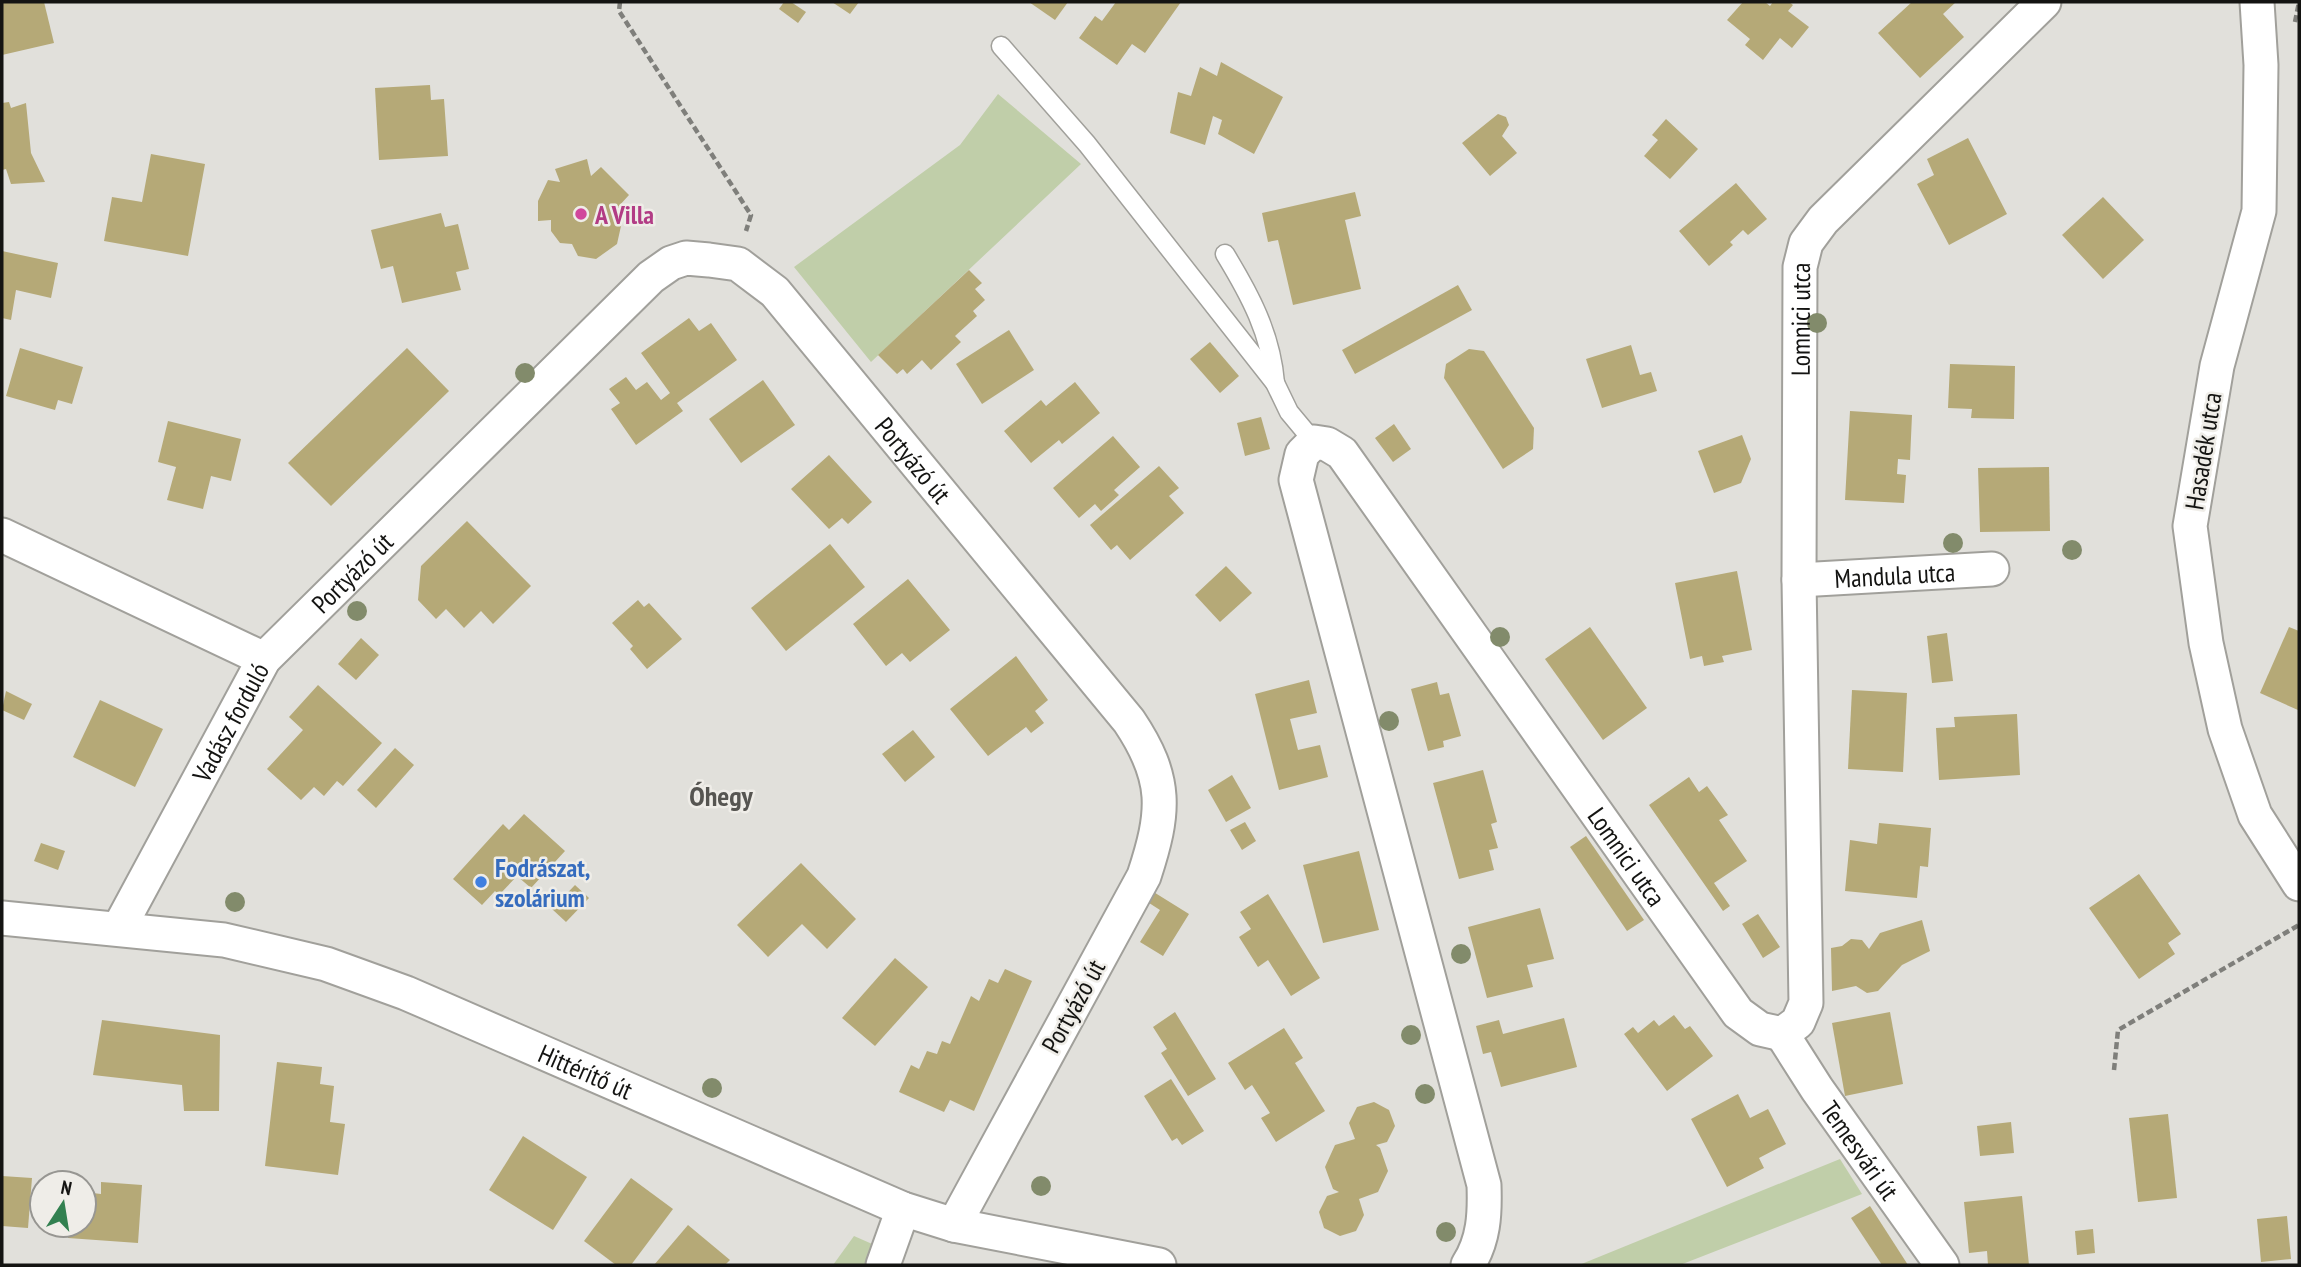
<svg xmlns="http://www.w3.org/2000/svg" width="2301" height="1267" font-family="'PT Sans Narrow',sans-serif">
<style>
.green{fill:#c0cea9}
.building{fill:#b5a977}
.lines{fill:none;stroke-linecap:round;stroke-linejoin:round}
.service-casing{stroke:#a1a09b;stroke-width:21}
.minor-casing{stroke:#a1a09b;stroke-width:37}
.path{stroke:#7f7f7b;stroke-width:4.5;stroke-dasharray:7 3.5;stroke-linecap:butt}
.service{stroke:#fff;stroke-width:18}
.minor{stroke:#fff;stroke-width:33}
.tree{fill:#828b6b}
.hotel-dot{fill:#d1479c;stroke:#efede8;stroke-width:2.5}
.shop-dot{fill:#3f7fe0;stroke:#efede8;stroke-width:2.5}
.labels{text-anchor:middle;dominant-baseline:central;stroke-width:5;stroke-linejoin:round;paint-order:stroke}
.hotel-label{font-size:26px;font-weight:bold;fill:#b23c85;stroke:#efede8;text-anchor:start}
.street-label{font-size:26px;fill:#141412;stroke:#efede8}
.shop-label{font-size:26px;font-weight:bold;fill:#366cbe;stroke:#efede8;text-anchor:start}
.neighbourhood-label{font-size:28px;font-weight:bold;fill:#565551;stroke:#efede8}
</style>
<rect width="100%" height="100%" fill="#e1e0db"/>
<g class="green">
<path d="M998,94L1081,164L871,362L794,267L960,145Z"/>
<path d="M1840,1159L1862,1194L1680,1265H1579Z"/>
<path d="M854,1236L879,1247L873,1265H833Z"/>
</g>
<g class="building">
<path d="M2,2H44L54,43L2,55Z"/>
<path d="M784,2H791L806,12L798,23L779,9Z"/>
<path d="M832,2H859L850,14Z"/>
<path d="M1029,2H1068L1055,20Z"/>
<path d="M1116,2H1181L1145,53L1132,44L1117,65L1079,38L1095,16L1102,21Z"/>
<path d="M1743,2H1765L1770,6L1773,2H1789L1793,5L1788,11L1809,27L1792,48L1780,38L1763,60L1745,45L1750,39L1727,20Z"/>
<path d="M1912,2H1956L1943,14L1964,37L1920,78L1878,33Z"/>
<path d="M1221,62L1283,97L1254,154L1218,134L1222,120L1213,116L1205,145L1170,133L1178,92L1191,96L1200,67L1217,76Z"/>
<path d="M430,85L431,100L444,99L448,156L379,160L375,88Z"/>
<path d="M9,102L11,108L26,103L31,153L45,182L11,184L6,169L2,170V103Z"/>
<path d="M1498,114L1506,117L1509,125L1502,136L1517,153L1490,176L1462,143Z"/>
<path d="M1666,119L1698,149L1670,179L1644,156L1658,140L1652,135Z"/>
<path d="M1968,138L2007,214L1949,245L1917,184L1934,175L1927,159Z"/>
<path d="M151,154L205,164L188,256L104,241L112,197L142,202Z"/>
<path d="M587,159L591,176L601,167L629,195L618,207L625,208L617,244L596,259L578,256L572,244L560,243L551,231V220L538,221V201L548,180L560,182L555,169Z"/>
<path d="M1736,183L1767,219L1748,235L1743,230L1730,242L1733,245L1709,266L1679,231Z"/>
<path d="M1355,192L1361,216L1345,220L1361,289L1293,305L1278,240L1268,242L1262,213Z"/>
<path d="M2103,197L2144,240L2103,279L2062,235Z"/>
<path d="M441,213L445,227L458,224L469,269L456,272L461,290L402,303L393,266L381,269L371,230Z"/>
<path d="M2,251L58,263L51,298L16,290L11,320L2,318Z"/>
<path d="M969,270L982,283L975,289L985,300L973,311L977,316L955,336L961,342L931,370L922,360L907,374L903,369L897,374L878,355Z"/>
<path d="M1458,285L1472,310L1355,374L1342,350Z"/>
<path d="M689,318L699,331L711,323L737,360L677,403L683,411L636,445L611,409L620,403L609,389L626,377L636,390L647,382L661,400L670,393L641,353Z"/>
<path d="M1009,330L1034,370L982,404L956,364Z"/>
<path d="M1210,342L1239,376L1220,393L1190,359Z"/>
<path d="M1631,345L1640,375L1651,372L1657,391L1602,408L1586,359Z"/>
<path d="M20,348L83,367L72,404L58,400L55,410L6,396Z"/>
<path d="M407,348L449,391L331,506L288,463Z"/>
<path d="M1469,349L1484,351L1534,428L1533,449L1503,469L1444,378L1446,364Z"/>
<path d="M1950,364L2015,366L2014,419L1971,418L1972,409L1948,408Z"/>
<path d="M763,380L795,425L741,463L709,419Z"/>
<path d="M1075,382L1100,413L1062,444L1059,440L1031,463L1004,431L1041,400L1046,406Z"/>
<path d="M1850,411L1912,415L1910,460L1898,459L1897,474L1906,475L1904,503L1845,500Z"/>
<path d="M1261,417L1270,449L1245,456L1237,423Z"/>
<path d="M168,421L241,439L231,481L211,476L203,509L167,500L176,467L158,462Z"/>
<path d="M1394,424L1411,449L1393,462L1375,438Z"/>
<path d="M1742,435L1751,459L1741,483L1714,493L1698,451Z"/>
<path d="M1113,436L1140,467L1114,490L1119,495L1101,511L1095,504L1079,518L1053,488Z"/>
<path d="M829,455L872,502L848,524L842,518L829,529L791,489Z"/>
<path d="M1159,466L1179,488L1169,496L1184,513L1130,560L1117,545L1111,550L1090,525Z"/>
<path d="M2049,467L2050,531L1980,532L1978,468Z"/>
<path d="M467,521L531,586L493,624L481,611L464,628L446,609L436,619L418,600L421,566Z"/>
<path d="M830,544L865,587L786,651L751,608Z"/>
<path d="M1226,566L1252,593L1220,622L1195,595Z"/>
<path d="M1737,571L1752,650L1722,656L1724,662L1704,666L1702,656L1690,659L1675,583Z"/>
<path d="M908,579L950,630L910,662L902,653L886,666L853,624Z"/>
<path d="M638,600L644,607L649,603L682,639L647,669L630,649L633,646L612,623Z"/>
<path d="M1590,627L1647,708L1603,740L1545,659Z"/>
<path d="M2289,627L2299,631L2298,710L2260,693Z"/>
<path d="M1947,633L1953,681L1932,683L1927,636Z"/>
<path d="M361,638L379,655L356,680L338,664Z"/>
<path d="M1016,656L1048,700L1035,711L1044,723L1031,733L1026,727L988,756L950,709Z"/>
<path d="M1309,680L1317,713L1290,719L1298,750L1320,745L1328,777L1279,790L1255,694Z"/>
<path d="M1437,682L1440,695L1449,693L1461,736L1443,741L1444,747L1428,751L1411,689Z"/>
<path d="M318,685L382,743L343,786L337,781L324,796L314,787L301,800L267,769L303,730L289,717Z"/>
<path d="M1852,690L1907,693L1903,772L1848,769Z"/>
<path d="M6,691L32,704L24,720L2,710Z"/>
<path d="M100,700L163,729L135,787L73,757Z"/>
<path d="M2017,714L2020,775L1939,780L1936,728L1955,727L1954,717Z"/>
<path d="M913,730L935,757L905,782L882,754Z"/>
<path d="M395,748L414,765L376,808L357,790Z"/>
<path d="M1483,770L1497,822L1491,824L1498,848L1489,850L1494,870L1459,879L1433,783Z"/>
<path d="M1232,775L1251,808L1226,822L1208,790Z"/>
<path d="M1689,777L1699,792L1707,786L1728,815L1719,820L1747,861L1714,883L1730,906L1723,911L1649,805Z"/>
<path d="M524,814L565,851L531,888L517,876L499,895L495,891L482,905L453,879L503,824L509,830Z"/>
<path d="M1245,822L1256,841L1242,850L1230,830Z"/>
<path d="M1879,823L1931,828L1928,867L1920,866L1917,898L1845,891L1850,840L1877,844Z"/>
<path d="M1586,836L1644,920L1627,931L1570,847Z"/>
<path d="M41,843L65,851L58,870L34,861Z"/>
<path d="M1359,851L1379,930L1323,943L1303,865Z"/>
<path d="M801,863L856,919L827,949L802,924L768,957L737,925Z"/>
<path d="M2139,874L2181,934L2168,943L2175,954L2139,979L2089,908Z"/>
<path d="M575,885L589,898L566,922L552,909Z"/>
<path d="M1152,891L1189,914L1163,956L1140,942L1160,910L1146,901Z"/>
<path d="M1268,894L1320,978L1291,996L1268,960L1258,967L1239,937L1251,929L1240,912Z"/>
<path d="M1540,908L1554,959L1527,965L1533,987L1487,998L1468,927Z"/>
<path d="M1758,914L1780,947L1763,958L1742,924Z"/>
<path d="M1922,920L1930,951L1902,965L1878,991L1867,993L1856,986L1832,991L1831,948L1842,946L1851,939L1862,940L1869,949L1880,933Z"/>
<path d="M895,958L928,987L875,1046L842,1018Z"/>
<path d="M1005,969L1032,981L974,1111L950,1100L944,1112L899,1092L911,1065L919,1069L927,1051L937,1054L942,1041L950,1044L971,996L979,1001L989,979L998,983Z"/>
<path d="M1175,1012L1216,1079L1188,1096L1161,1053L1167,1049L1153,1027Z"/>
<path d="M1890,1012L1903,1084L1845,1096L1832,1023Z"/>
<path d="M1674,1015L1685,1029L1690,1026L1713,1056L1667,1091L1624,1034L1633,1027L1638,1033L1654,1020L1659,1026Z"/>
<path d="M1564,1018L1577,1067L1501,1087L1491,1052L1483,1054L1476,1026L1499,1020L1503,1034Z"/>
<path d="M102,1020L220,1035L219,1111H184L182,1085L93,1075Z"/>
<path d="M1284,1028L1303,1058L1295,1063L1325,1111L1276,1142L1261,1118L1270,1113L1252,1085L1245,1090L1228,1063Z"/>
<path d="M277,1062L322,1067L320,1084L334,1086L330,1122L345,1124L338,1175L265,1166Z"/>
<path d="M1171,1079L1204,1131L1182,1145L1177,1138L1172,1141L1144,1096Z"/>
<path d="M1738,1094L1750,1118L1768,1109L1786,1144L1759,1158L1764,1168L1727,1187L1691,1119Z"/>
<path d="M1374,1102L1389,1110L1395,1126L1387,1142L1376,1145L1380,1148L1388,1171L1378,1192L1359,1199L1364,1215L1356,1231L1340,1236L1324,1228L1319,1212L1327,1196L1339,1192L1333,1189L1325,1167L1335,1145L1355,1139L1349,1123L1357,1107Z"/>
<path d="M2168,1114L2177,1198L2138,1202L2129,1118Z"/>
<path d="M2011,1122L2014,1153L1980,1156L1977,1126Z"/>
<path d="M523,1136L587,1177L553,1230L489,1190Z"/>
<path d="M2,1176L32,1178L28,1228L2,1226Z"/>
<path d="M631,1178L673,1209L631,1265H616L584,1241Z"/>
<path d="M101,1182L142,1185L138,1243L68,1238L69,1225H84V1192L101,1194Z"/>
<path d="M2022,1196L2029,1265H1988L1987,1251L1969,1253L1964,1202Z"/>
<path d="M1870,1206L1908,1265H1882L1851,1218Z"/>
<path d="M2287,1216L2291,1259L2261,1262L2257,1219Z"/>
<path d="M688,1225L730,1260L725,1265H654Z"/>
<path d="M2093,1229L2095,1253L2077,1255L2075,1231Z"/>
</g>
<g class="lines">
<g class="service-casing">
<g id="service">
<path d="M1001,46L1087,144L1275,383L1289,412L1314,442"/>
<path d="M1225,254C1250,295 1271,334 1275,383"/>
</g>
</g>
<g class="minor-casing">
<g id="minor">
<path d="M2257,2L2261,65L2259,211L2217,366L2190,526L2206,643L2225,729L2255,815L2299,884"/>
<path d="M2,535L264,659"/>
<path id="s1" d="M1799,580L1992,569"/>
<path id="s2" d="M2,918L224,940L326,964L406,993L903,1209L954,1225L1159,1265"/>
<path id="s3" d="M119,928L264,659L651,277L671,263L686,258L709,260L738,264L775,292L1129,721C1168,779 1165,812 1144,876L954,1225"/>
<path id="s4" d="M1782,1034L1817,1089L1942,1265"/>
<path d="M883,1265L903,1209"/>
<path id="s5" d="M1468,1265C1484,1240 1485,1214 1484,1185L1296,480L1302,454L1314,442L1327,444L1342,453L1738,1013L1760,1029L1782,1034L1798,1022L1806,1003L1799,580L1800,267L1806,243L1823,220L2044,2"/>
</g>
</g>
<g class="path">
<path d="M620,2L619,11L751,215L746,231"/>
<path d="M2295,22L2299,2"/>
<path d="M2114,1070L2118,1030L2299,925"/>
</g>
<use href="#service" class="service"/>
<use href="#minor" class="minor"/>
</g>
<g class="tree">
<circle cx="1817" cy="323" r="10"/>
<circle cx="525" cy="373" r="10"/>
<circle cx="1953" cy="543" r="10"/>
<circle cx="2072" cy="550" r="10"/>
<circle cx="357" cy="611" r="10"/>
<circle cx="1500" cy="637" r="10"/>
<circle cx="1389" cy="721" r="10"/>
<circle cx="235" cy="902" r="10"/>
<circle cx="1461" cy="954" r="10"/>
<circle cx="1411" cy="1035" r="10"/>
<circle cx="712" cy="1088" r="10"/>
<circle cx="1425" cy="1094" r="10"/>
<circle cx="1041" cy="1186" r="10"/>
<circle cx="1446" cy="1232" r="10"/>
</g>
<circle class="hotel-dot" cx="581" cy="214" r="7"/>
<circle class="shop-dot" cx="481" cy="882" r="7"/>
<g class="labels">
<g class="hotel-label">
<text x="595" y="214">A Villa</text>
</g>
<g class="street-label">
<text stroke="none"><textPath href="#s5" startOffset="2347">Lomnici utca</textPath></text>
<text transform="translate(2203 451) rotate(-81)">Hasadék utca</text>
<text stroke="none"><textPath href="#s3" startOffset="1206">Portyázó út</textPath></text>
<text stroke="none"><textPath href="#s3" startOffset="429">Portyázó út</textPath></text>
<text stroke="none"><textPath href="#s1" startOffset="96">Mandula utca</textPath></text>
<text stroke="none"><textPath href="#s3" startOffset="234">Vadász forduló</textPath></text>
<text stroke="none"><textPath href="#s5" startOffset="1381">Lomnici utca</textPath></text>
<text transform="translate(1073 1006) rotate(-61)">Portyázó út</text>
<text stroke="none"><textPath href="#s2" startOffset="609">Hittérítő út</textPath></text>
<text stroke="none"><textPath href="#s4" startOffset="140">Temesvári út</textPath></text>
</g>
<g class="shop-label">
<text x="495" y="867">Fodrászat,<tspan x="495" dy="30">szolárium</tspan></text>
</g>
<g class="neighbourhood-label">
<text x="721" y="795">Óhegy</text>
</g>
</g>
<rect width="2301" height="1267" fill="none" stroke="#141412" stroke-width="7"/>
<g transform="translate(63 1204) rotate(12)"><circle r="33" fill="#efede8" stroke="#979692" stroke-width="2"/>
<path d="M0-5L12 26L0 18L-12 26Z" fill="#328050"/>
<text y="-10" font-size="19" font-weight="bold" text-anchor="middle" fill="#141412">N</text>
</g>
</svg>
